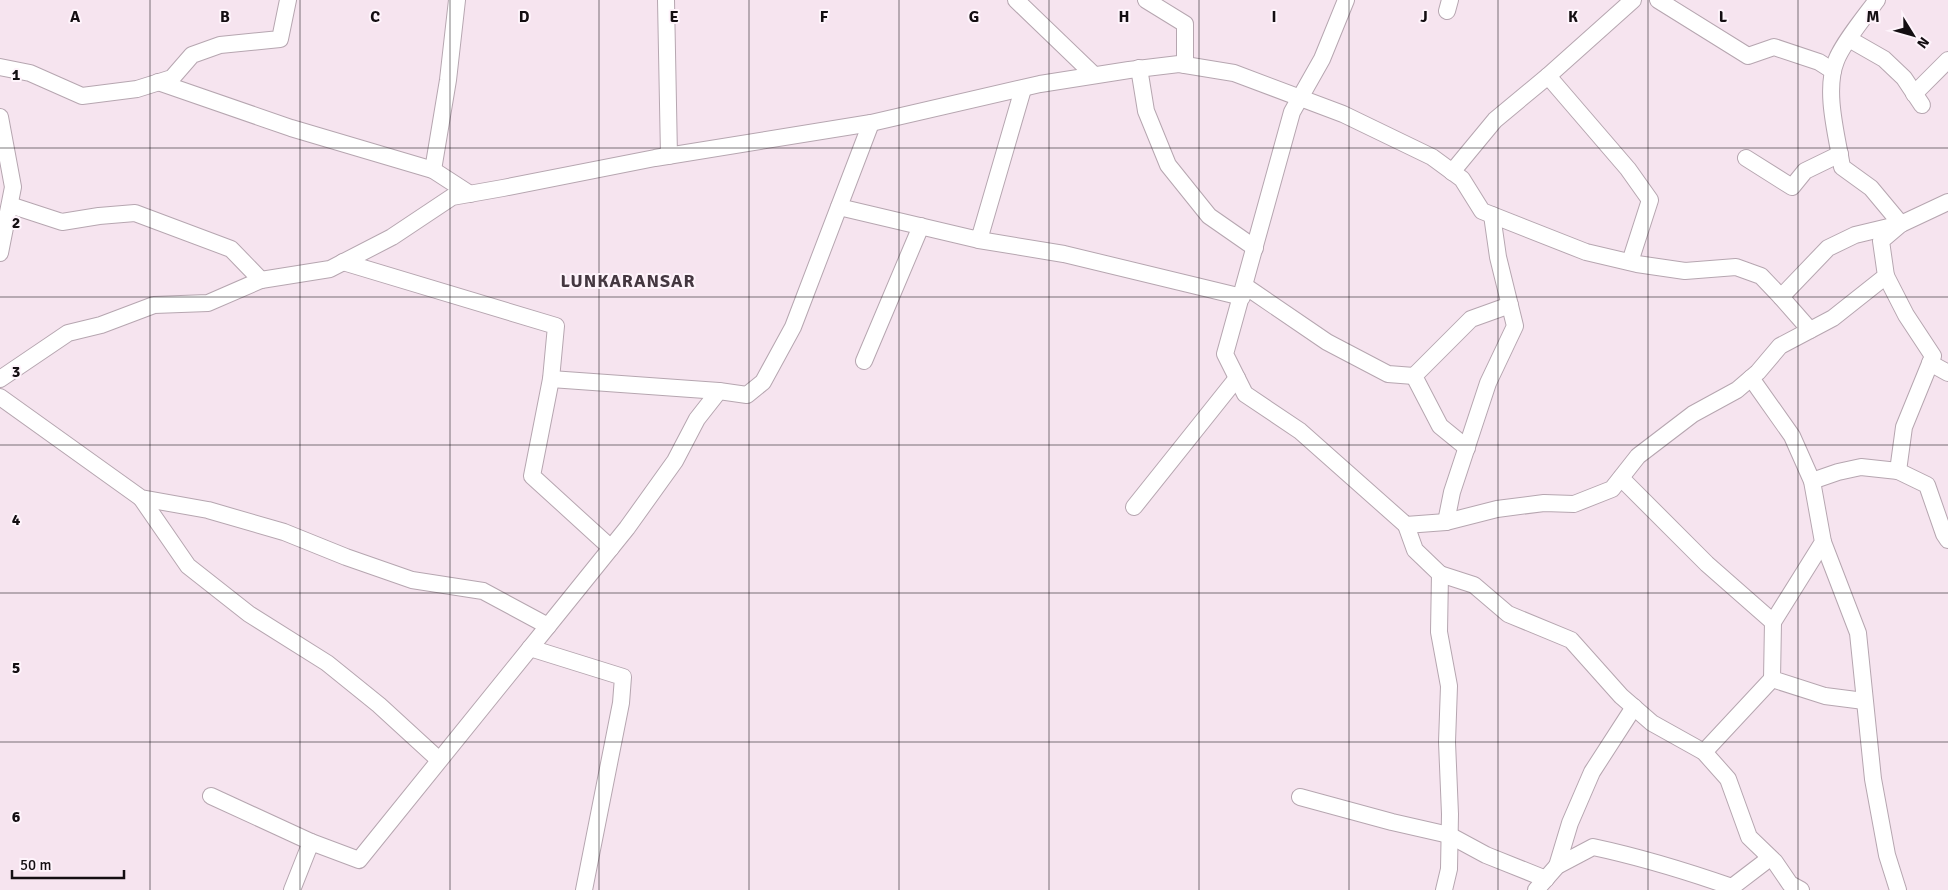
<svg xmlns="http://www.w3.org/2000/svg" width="1948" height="890" font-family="Signika,sans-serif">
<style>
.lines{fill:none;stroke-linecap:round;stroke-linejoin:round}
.minor-casing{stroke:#b6a6b0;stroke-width:18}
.minor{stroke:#fff;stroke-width:16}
.grid{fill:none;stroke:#140e12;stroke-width:1;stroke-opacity:0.55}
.labels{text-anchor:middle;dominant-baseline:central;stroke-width:4;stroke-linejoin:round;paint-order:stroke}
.district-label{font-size:18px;font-weight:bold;letter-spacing:1px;fill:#443740;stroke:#fef4fb}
.grid-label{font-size:16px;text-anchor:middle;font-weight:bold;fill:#140e12;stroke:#fef4fb;stroke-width:4;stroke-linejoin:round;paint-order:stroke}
</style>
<rect width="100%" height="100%" fill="#f6e4ef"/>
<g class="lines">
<g class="minor-casing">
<g id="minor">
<path d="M666,0L669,156"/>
<path d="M1016,0L1094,75"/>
<path d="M1146,0L1185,24V65"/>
<path d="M1346,0L1322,59L1292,112L1225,354L1245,394L1300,431L1406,525L1446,522L1497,509L1544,503L1574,504L1612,489L1638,456L1693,414L1737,390L1758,372L1780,346L1833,318L1886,276L1881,241L1901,224L1948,202"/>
<path d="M1658,0L1748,56L1774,47L1819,62L1833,71"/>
<path d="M1447,11L1450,0"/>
<path d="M1849,39L1884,59L1904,78L1922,105"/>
<path d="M0,67L30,73L82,96L137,89L172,78L192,55L220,45L280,39L288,0"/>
<path d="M1139,68L1146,111L1168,165L1209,216L1255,248"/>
<path d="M158,82L291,128L433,170L470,194"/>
<path d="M1914,94L1948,60"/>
<path d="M0,117L13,187L0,253"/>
<path d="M1746,158L1792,187L1805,171L1840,154"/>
<path d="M433,170L448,80L457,0"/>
<path d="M1452,172L1495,120L1548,76"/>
<path d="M10,205L62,222L99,216L135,213L231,249L261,280"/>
<path d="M839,207L979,240L1023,89"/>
<path d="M979,240L1064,254L1242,297"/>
<path d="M343,262L556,326L551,379L532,476L611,548"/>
<path d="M1630,262L1650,200L1628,169L1548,76L1633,0"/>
<path d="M1245,286L1327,342L1388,374L1414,376"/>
<path d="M1781,297L1810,330"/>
<path d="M864,361L921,226"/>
<path d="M1930,363L1948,373"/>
<path d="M0,379L68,333L101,325L154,305L208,303L261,280L330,269L392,237L452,197L503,188L655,158L871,123L1040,84L1129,70L1179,64L1234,73L1343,114L1432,157L1462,179L1482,211L1586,252L1637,264L1685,271L1736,267L1761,276L1781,297L1828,248L1855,235L1901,224L1871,188L1842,167C1837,136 1824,91 1836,61C1842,44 1866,15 1877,0"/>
<path d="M551,379L719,391"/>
<path d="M0,397L141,498L208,510L284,532L346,557L412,580L483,591L548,626L627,528L675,461L697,419L719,391L747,395L763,382L793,327L871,123"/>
<path d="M1467,448L1440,426L1414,376L1471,319L1510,305"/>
<path d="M1898,471L1927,485L1944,534L1948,540"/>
<path d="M1621,478L1707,564L1773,622L1823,542L1812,481L1792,436L1751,378"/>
<path d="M1812,481L1838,472L1861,467L1898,471L1904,427L1933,356L1906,315L1886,276"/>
<path d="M141,498L188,566L249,614L327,663L379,705L439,760"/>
<path d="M1134,507L1237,378"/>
<path d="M1446,522L1452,492L1488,383L1515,326L1498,257L1492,215"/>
<path d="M1406,525L1415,550L1440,574L1439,632L1449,686L1447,742L1450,814L1449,869L1444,890"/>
<path d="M1823,542L1858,633L1873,779L1887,855L1898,890"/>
<path d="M1440,574L1474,585L1508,614L1571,640L1621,696L1652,723L1704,752L1728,779L1749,837L1775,862L1790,884L1801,890"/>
<path d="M1773,622L1772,679L1825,696L1864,701"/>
<path d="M530,648L623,677L621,703L584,890"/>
<path d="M1704,752L1772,679"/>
<path d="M211,796L311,842"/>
<path d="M1300,797L1392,822L1449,835L1486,855L1546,879"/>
<path d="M1557,866L1570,823L1592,772L1634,707"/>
<path d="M292,890L311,842L359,860L548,626"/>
<path d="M1536,890L1557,866L1593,847C1640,857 1686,871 1732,887L1770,858"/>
</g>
</g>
<use href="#minor" class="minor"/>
</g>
<path class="grid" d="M150,0V890M300,0V890M450,0V890M599,0V890M749,0V890M899,0V890M1049,0V890M1199,0V890M1349,0V890M1498,0V890M1648,0V890M1798,0V890M0,148H1948M0,297H1948M0,445H1948M0,593H1948M0,742H1948"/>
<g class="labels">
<g class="district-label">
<text x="628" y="281">LUNKARANSAR</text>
</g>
</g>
<g class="grid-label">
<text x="75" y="22">A</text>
<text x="225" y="22">B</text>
<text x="375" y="22">C</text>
<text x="524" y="22">D</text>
<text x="674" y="22">E</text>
<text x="824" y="22">F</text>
<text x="974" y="22">G</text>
<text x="1124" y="22">H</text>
<text x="1274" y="22">I</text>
<text x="1424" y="22">J</text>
<text x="1573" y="22">K</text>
<text x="1723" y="22">L</text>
<text x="1873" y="22">M</text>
<text x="16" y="80">1</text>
<text x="16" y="228">2</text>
<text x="16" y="377">3</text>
<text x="16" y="525">4</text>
<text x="16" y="673">5</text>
<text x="16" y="822">6</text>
</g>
<g transform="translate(1913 35) rotate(127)" stroke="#fef4fb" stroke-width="4" paint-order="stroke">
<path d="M0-4L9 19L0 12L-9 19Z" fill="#140e12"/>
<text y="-8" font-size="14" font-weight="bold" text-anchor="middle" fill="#140e12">N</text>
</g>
<path d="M12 870v8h112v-8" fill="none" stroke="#140e12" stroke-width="2.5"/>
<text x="20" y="870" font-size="15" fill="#140e12" stroke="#fef4fb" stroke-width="4" paint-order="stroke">50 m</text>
</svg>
